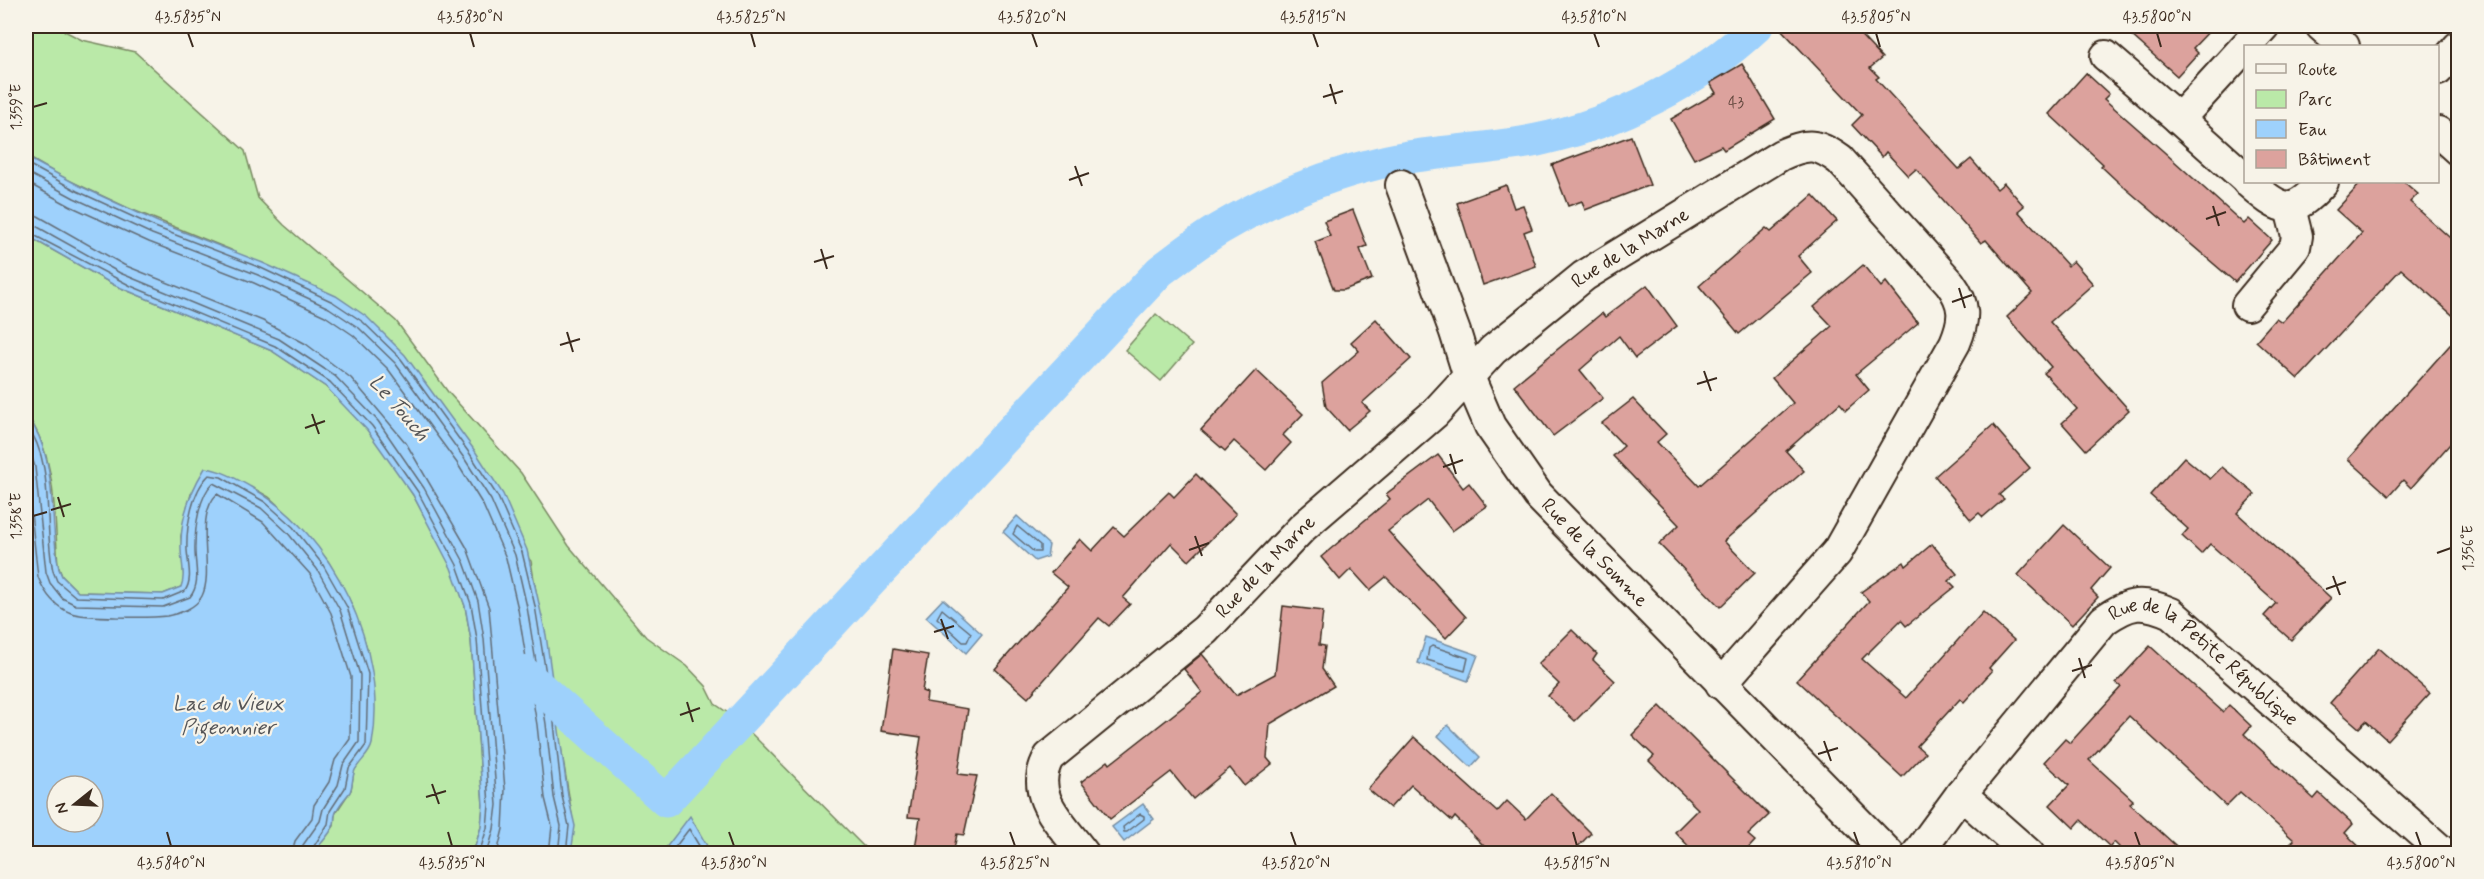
<svg xmlns="http://www.w3.org/2000/svg" width="2484" height="879" font-family="Mynerve,sans-serif">
<style>
.green{fill:#bae9a8;stroke:#7a8a63;stroke-width:1.5}
.water{fill:#9ed1fc;stroke:#768ea3;stroke-width:1.5;fill-rule:evenodd}
.lines{fill:none;stroke-linecap:round;stroke-linejoin:round}
.shore{stroke:#636d77;stroke-width:1.5}
.canal{stroke:#9ed1fc;stroke-width:33}
.building{fill:#dca29d;stroke:#3b2a1e;stroke-width:1.5}
.minor-casing{stroke:#3b2a1e;stroke-width:34}
.minor{stroke:#f7f3e8;stroke-width:30}
.ticks{fill:none;stroke:#3b2a1e;stroke-width:2}
.labels{text-anchor:middle;dominant-baseline:central;stroke-width:4.5;stroke-linejoin:round;paint-order:stroke}
.number-label{font-size:16px;fill:#63483e}
.street-label{font-size:20px;fill:#3b2a1e;stroke:#f7f3e8}
.water-label{font-size:21px;font-style:italic;fill:#545456;stroke:#f7f3e8}
.neatline{fill:none;stroke:#3b2a1e;stroke-width:2}
.ticks-label{font-size:15px;text-anchor:middle;fill:#3b2a1e}
</style>
<rect width="100%" height="100%" fill="#f7f3e8"/>
<filter id="ink" filterUnits="userSpaceOnUse"><feTurbulence type="fractalNoise" baseFrequency=".0167" numOctaves="2"/><feDisplacementMap in="SourceGraphic" scale="12" xChannelSelector="R" yChannelSelector="G"/><feConvolveMatrix kernelMatrix="1 2 1 2 8 2 1 2 1" color-interpolation-filters="sRGB"/></filter>
<g filter="url(#ink)">
<g class="green">
<path d="M26,26H55L82,40L135,52L245,151L258,198L284,225L396,321L448,392L521,473L569,546L646,637L687,666L706,686L715,704L737,719L870,853H559L572,815L531,561L231,250L128,208L62,177L26,156Z"/>
<path d="M26,235L114,285L272,351L326,387L363,424L388,457L413,495L452,568L465,606L471,640L483,805L481,827L473,853H313L334,826L335,814L351,790L354,771L372,743L374,709L367,648L352,605L328,561L297,523L269,497L255,489L191,494L181,536L184,580L181,587L163,594L78,592L62,576L58,565C54,515 57,455 26,414Z"/>
<path d="M1156,314L1192,345L1161,381L1125,350Z"/>
</g>
<g class="water">
<path d="M26,157L80,186L158,222L263,263L336,296L367,317L405,355L475,451L503,494L527,550L546,635L568,796L575,826L571,853H473L481,827L483,805L471,640L465,606L451,568L413,495L367,430L326,387L272,351L114,285L26,235Z"/>
<path d="M26,414C60,459 48,517 59,569L62,576L78,592L163,594L181,587C186,575 181,562 181,549C180,521 190,492 205,468C222,470 235,478 251,487C333,533 389,650 372,744C370,754 360,761 355,770C352,777 353,785 350,792C345,799 337,806 335,815C334,818 335,821 334,824C332,833 319,845 313,853H26ZM57,786H93V822H57Z"/>
<path d="M1017,516L1049,545L1047,557L1035,561L1003,532Z"/>
<path d="M943,599L982,634L966,653L926,617Z"/>
<path d="M1426,637L1478,655L1468,681L1418,663Z"/>
<path d="M1448,725L1480,757L1471,767L1438,736Z"/>
<path d="M1143,804L1154,819L1124,842L1112,827Z"/>
<path d="M690,816L711,853H662Z"/>
</g>
<g class="lines">
<g class="shore">
<path d="M26,163L77,191L155,227L261,268L333,302L363,322L401,359L470,454L498,497L522,552L535,606L554,723L562,796L569,826L566,854"/>
<path d="M26,172L74,198L152,234L258,275L329,308L359,328L395,363L464,458L491,500L515,555L527,607L546,724L554,797L561,826L558,854"/>
<path d="M26,182L70,206L149,242L254,283L325,316L353,335L388,369L457,463L483,505L506,558L518,609L537,725L545,798L552,826L549,854"/>
<path d="M26,214L38,216L124,265L263,321L306,344L351,378L406,443L467,548L489,608L505,789L503,829L497,854"/>
<path d="M26,223L34,225L120,273L279,339L335,376L378,421L424,488L464,562L478,601L484,639L497,805L494,829L487,854"/>
<path d="M26,231L131,286L275,346L330,382L372,426L418,492L457,565L471,604L477,639L489,805L487,828L479,854"/>
<path d="M26,424C56,464 43,524 53,571L57,581L76,597L163,600L185,591C193,579 188,565 187,550C186,527 192,491 209,475L221,477L265,502L293,527L323,565L347,607L368,674L366,745L349,768L345,788L330,811L328,824L309,854"/>
<path d="M26,438L35,467L46,572L50,583L62,598L76,605L163,607L190,597C202,582 194,564 195,546C195,527 199,496 213,483L261,508L287,532L317,569L340,610L360,675L359,742L343,765L338,785L323,809L320,821L303,845L301,854"/>
<path d="M26,468L38,577C44,592 55,607 71,613C84,618 152,618 167,616C179,614 196,608 202,596C215,570 193,518 217,494L263,522L310,574L331,613L351,677L350,739L335,760L329,782L314,805L312,818L295,841L292,854"/>
<path d="M1017,526L1040,545V552H1034L1013,534Z"/>
<path d="M942,609L971,633L967,642H963L937,618Z"/>
<path d="M1432,646L1468,658L1465,671L1427,660L1429,648Z"/>
<path d="M1140,814L1144,816V819L1127,832H1124L1123,827Z"/>
<path d="M670,854L689,829L704,854"/>
</g>
<path class="canal" d="M523,672L666,801L1160,271C1179,257 1199,241 1219,229C1268,200 1324,176 1379,163C1431,150 1485,151 1537,140C1617,123 1698,82 1757,26"/>
</g>
<g class="building">
<path d="M1778,26H1852L1882,58L1870,68L1879,77L1876,79L1959,169L1971,159L1997,189L2004,183L2024,206L2018,211L2068,266L2073,261L2093,284L2050,322L2129,410L2086,450L2062,423L2077,409L2044,373L2051,367L2007,317L2032,293L1986,240L1981,243L1916,169L1908,176L1886,152L1882,157L1852,125L1862,115Z"/>
<path d="M2121,26H2214L2193,48L2198,53L2177,76Z"/>
<path d="M1742,64L1775,119L1724,150L1721,146L1694,159L1671,119L1716,93L1710,83Z"/>
<path d="M2086,73L2109,94L2104,99L2163,151L2244,224L2249,219L2272,240L2235,282L2117,181L2101,166L2103,164L2049,114Z"/>
<path d="M1631,136L1650,185L1585,210L1582,201L1568,206L1552,165Z"/>
<path d="M2362,182H2404L2418,194L2410,202L2458,245V320L2401,269L2298,379L2256,341L2276,318L2282,322L2362,233L2336,210Z"/>
<path d="M1506,185L1514,208L1523,205L1532,229L1524,232L1536,266L1483,285L1457,203Z"/>
<path d="M1813,195L1837,221L1798,256L1812,273L1739,334L1699,286L1766,228L1771,232Z"/>
<path d="M1353,210L1367,246L1360,249L1372,279L1344,290H1334L1315,242L1330,236L1324,221Z"/>
<path d="M1863,265L1881,287L1886,282L1918,323L1856,374L1869,390L1846,410L1840,403L1786,451L1804,471L1724,541L1755,573L1720,607L1659,544L1679,525L1613,456L1624,446L1602,423L1633,399L1666,434L1657,442L1699,486L1793,403L1772,378L1832,326L1814,307Z"/>
<path d="M1647,285L1677,326L1635,358L1619,336L1580,370L1603,398L1553,436L1514,385L1602,313L1605,317Z"/>
<path d="M1376,319L1411,359L1362,403L1370,411L1347,430L1326,407L1322,383L1359,351L1351,342Z"/>
<path d="M2458,336V435L2411,488L2403,480L2389,496L2348,459Z"/>
<path d="M1256,370L1303,414L1283,435L1291,443L1266,470L1234,441L1225,451L1201,430Z"/>
<path d="M1993,425L2030,468L1999,495L2004,499L1983,517L1979,513L1971,520L1935,476Z"/>
<path d="M1438,455L1463,488L1469,483L1487,506L1452,531L1428,500L1388,531L1466,617L1446,638L1386,577L1370,590L1351,569L1340,580L1321,557L1390,499L1386,494Z"/>
<path d="M2184,457L2210,479L2222,467L2255,494L2237,513L2331,598L2291,640L2264,616L2276,603L2210,544L2201,554L2182,536L2188,529L2150,495Z"/>
<path d="M1196,474L1236,514L1189,561L1171,543L1123,598L1130,604L1109,626L1099,618L1028,698L995,669L1068,587L1051,573L1080,539L1092,551L1114,527L1124,536L1169,492L1174,497Z"/>
<path d="M2064,525L2110,568L2091,590L2098,597L2072,625L2018,575Z"/>
<path d="M1932,544L1957,574L1949,581L1955,587L1906,626L1901,620L1862,659L1906,698L1983,612L2014,640L1989,668L1992,671L1964,702L1960,699L1917,746L1925,753L1902,777L1797,680L1869,601L1861,592L1904,562L1906,566Z"/>
<path d="M1283,606L1323,611L1319,645L1325,646L1322,669L1334,686L1270,724L1267,758L1272,764L1244,786L1230,768L1193,799L1171,772L1110,819L1081,782L1108,761L1110,764L1202,692L1184,669L1202,654L1236,695L1275,674Z"/>
<path d="M1572,630L1597,654L1593,660L1615,681L1575,721L1548,696L1559,684L1538,664Z"/>
<path d="M2150,646L2223,712L2229,705L2251,726L2244,734L2314,799L2319,793L2353,824L2345,833L2367,854H2281L2294,840L2240,792L2226,806L2129,716L2089,760L2133,800L2130,804L2185,854H2126L2114,842L2110,847L2081,820L2074,828L2050,805L2069,785L2044,762L2065,739L2070,743L2121,687L2116,683Z"/>
<path d="M2379,648L2430,693L2387,740L2366,721L2359,728L2330,703Z"/>
<path d="M893,649L928,655L922,691L927,693L926,702L968,709L958,774L977,776L964,835L957,834L953,854H914L920,818L908,817L921,737L881,731Z"/>
<path d="M1660,706L1769,815L1748,835L1755,841L1743,854H1696L1675,832L1698,809L1649,761L1654,756L1632,735Z"/>
<path d="M1414,737L1497,812L1507,801L1526,819L1551,793L1591,833L1571,854H1492L1455,817L1452,821L1411,785L1390,808L1368,789Z"/>
</g>
<g class="lines">
<g class="minor-casing">
<g id="minor">
<path d="M2321,26L2344,46"/>
<path d="M2106,56L2179,119"/>
<path d="M2438,70L2458,47"/>
<path d="M2438,132L2458,150"/>
<path d="M2246,179L2179,119L2264,26"/>
<path d="M2248,182C2282,212 2291,217 2323,182"/>
<path id="s1" d="M1401,185L1455,332L1469,377L1490,426L1538,495L1889,854"/>
<path d="M2247,305L2295,247L2297,236L2290,208"/>
<path d="M1961,794L2029,854"/>
<path id="s2" d="M1084,854C1062,824 1027,795 1049,757L1205,630L1302,528L1434,414L1493,350L1584,276L1781,155C1808,143 1817,143 1840,160L1950,283C1966,305 1965,319 1955,343L1837,552L1721,684"/>
<path id="s3" d="M1917,854L1961,794L2104,620C2130,602 2142,600 2171,613L2445,854"/>
</g>
</g>
<use href="#minor" class="minor"/>
</g>
</g>
<path class="ticks" d="M188,33L193,47M470,33L474,47M751,33L755,47M1032,33L1037,47M1313,33L1318,47M1594,33L1599,47M1876,33L1880,47M2157,33L2161,47M1330,84L1336,104M1323,97L1343,91M33,107L47,103M1075,166L1082,186M1069,180L1089,173M2213,206L2219,226M2206,219L2226,212M821,249L827,269M814,262L834,256M1959,288L1965,308M1952,302L1972,295M567,332L573,352M560,345L580,339M1704,371L1711,391M1697,384L1717,378M312,414L319,434M305,428L325,421M1450,454L1456,474M1443,467L1463,460M58,497L64,517M51,510L71,504M33,516L47,512M1195,536L1202,556M1189,550L1209,543M2437,553L2451,548M2333,576L2340,595M2326,589L2346,582M941,619L948,639M934,632L954,626M2079,658L2085,678M2072,671L2092,665M687,702L693,722M680,715L700,708M1824,741L1831,761M1818,754L1838,748M432,784L439,804M426,797L446,791M167,832L171,846M448,832L452,846M729,832L734,846M1010,832L1015,846M1291,832L1296,846M1573,832L1577,846M1854,832L1859,846M2135,832L2140,846M2416,832L2421,846"/>
<g class="labels">
<g class="number-label">
<text x="1736" y="102">43</text>
</g>
<g class="street-label">
<text stroke="none"><textPath href="#s2" startOffset="886">Rue de la Marne</textPath></text>
<text stroke="none"><textPath href="#s1" startOffset="422">Rue de la Somme</textPath></text>
<text stroke="none"><textPath href="#s2" startOffset="400">Rue de la Marne</textPath></text>
<text stroke="none"><textPath href="#s3" startOffset="422">Rue de la Petite République</textPath></text>
</g>
<g class="water-label">
<text transform="translate(399 408) rotate(49)">Le Touch</text>
<text x="228" y="704">Lac du Vieux<tspan x="228" dy="24">Pigeonnier</tspan></text>
</g>
</g>
<rect width="2484" height="879" fill="none" stroke="#f7f3e8" stroke-width="66"/>
<rect x="2244" y="45" width="195" height="138" fill="#f7f3e8" stroke="#aca397" stroke-width="1.5"/>
<rect x="2256" y="64" width="30" height="9" fill="#f7f3e8" stroke="#aca397" stroke-width="1.5"/>
<text x="2298" y="75" font-size="18" fill="#3b2a1e">Route</text>
<rect x="2256" y="90" width="30" height="18" fill="#bae9a8" stroke="#aca397" stroke-width="1.5"/>
<text x="2298" y="105" font-size="18" fill="#3b2a1e">Parc</text>
<rect x="2256" y="120" width="30" height="18" fill="#9ed1fc" stroke="#aca397" stroke-width="1.5"/>
<text x="2298" y="135" font-size="18" fill="#3b2a1e">Eau</text>
<rect x="2256" y="150" width="30" height="18" fill="#dca29d" stroke="#aca397" stroke-width="1.5"/>
<text x="2298" y="165" font-size="18" fill="#3b2a1e">Bâtiment</text>
<g transform="translate(75 804) rotate(252)"><circle r="28" fill="#f7f3e8" stroke="#aca397" stroke-width="1.5"/>
<path d="M0-4.5L10 22L0 15L-10 22Z" fill="#3b2a1e"/>
<text y="-9" font-size="16" font-weight="bold" text-anchor="middle" fill="#3b2a1e">N</text>
</g>
<rect x="33" y="33" width="2418" height="813" class="neatline"/>
<g class="ticks-label">
<text x="188" y="22">43.5835°N</text>
<text x="470" y="22">43.5830°N</text>
<text x="751" y="22">43.5825°N</text>
<text x="1032" y="22">43.5820°N</text>
<text x="1313" y="22">43.5815°N</text>
<text x="1594" y="22">43.5810°N</text>
<text x="1876" y="22">43.5805°N</text>
<text x="2157" y="22">43.5800°N</text>
<text transform="translate(16 107) rotate(-90)" y="5">1.359°E</text>
<text transform="translate(16 516) rotate(-90)" y="5">1.358°E</text>
<text transform="translate(2468 548) rotate(-90)" y="5">1.356°E</text>
<text x="171" y="868">43.5840°N</text>
<text x="452" y="868">43.5835°N</text>
<text x="734" y="868">43.5830°N</text>
<text x="1015" y="868">43.5825°N</text>
<text x="1296" y="868">43.5820°N</text>
<text x="1577" y="868">43.5815°N</text>
<text x="1859" y="868">43.5810°N</text>
<text x="2140" y="868">43.5805°N</text>
<text x="2421" y="868">43.5800°N</text>
</g>
</svg>
